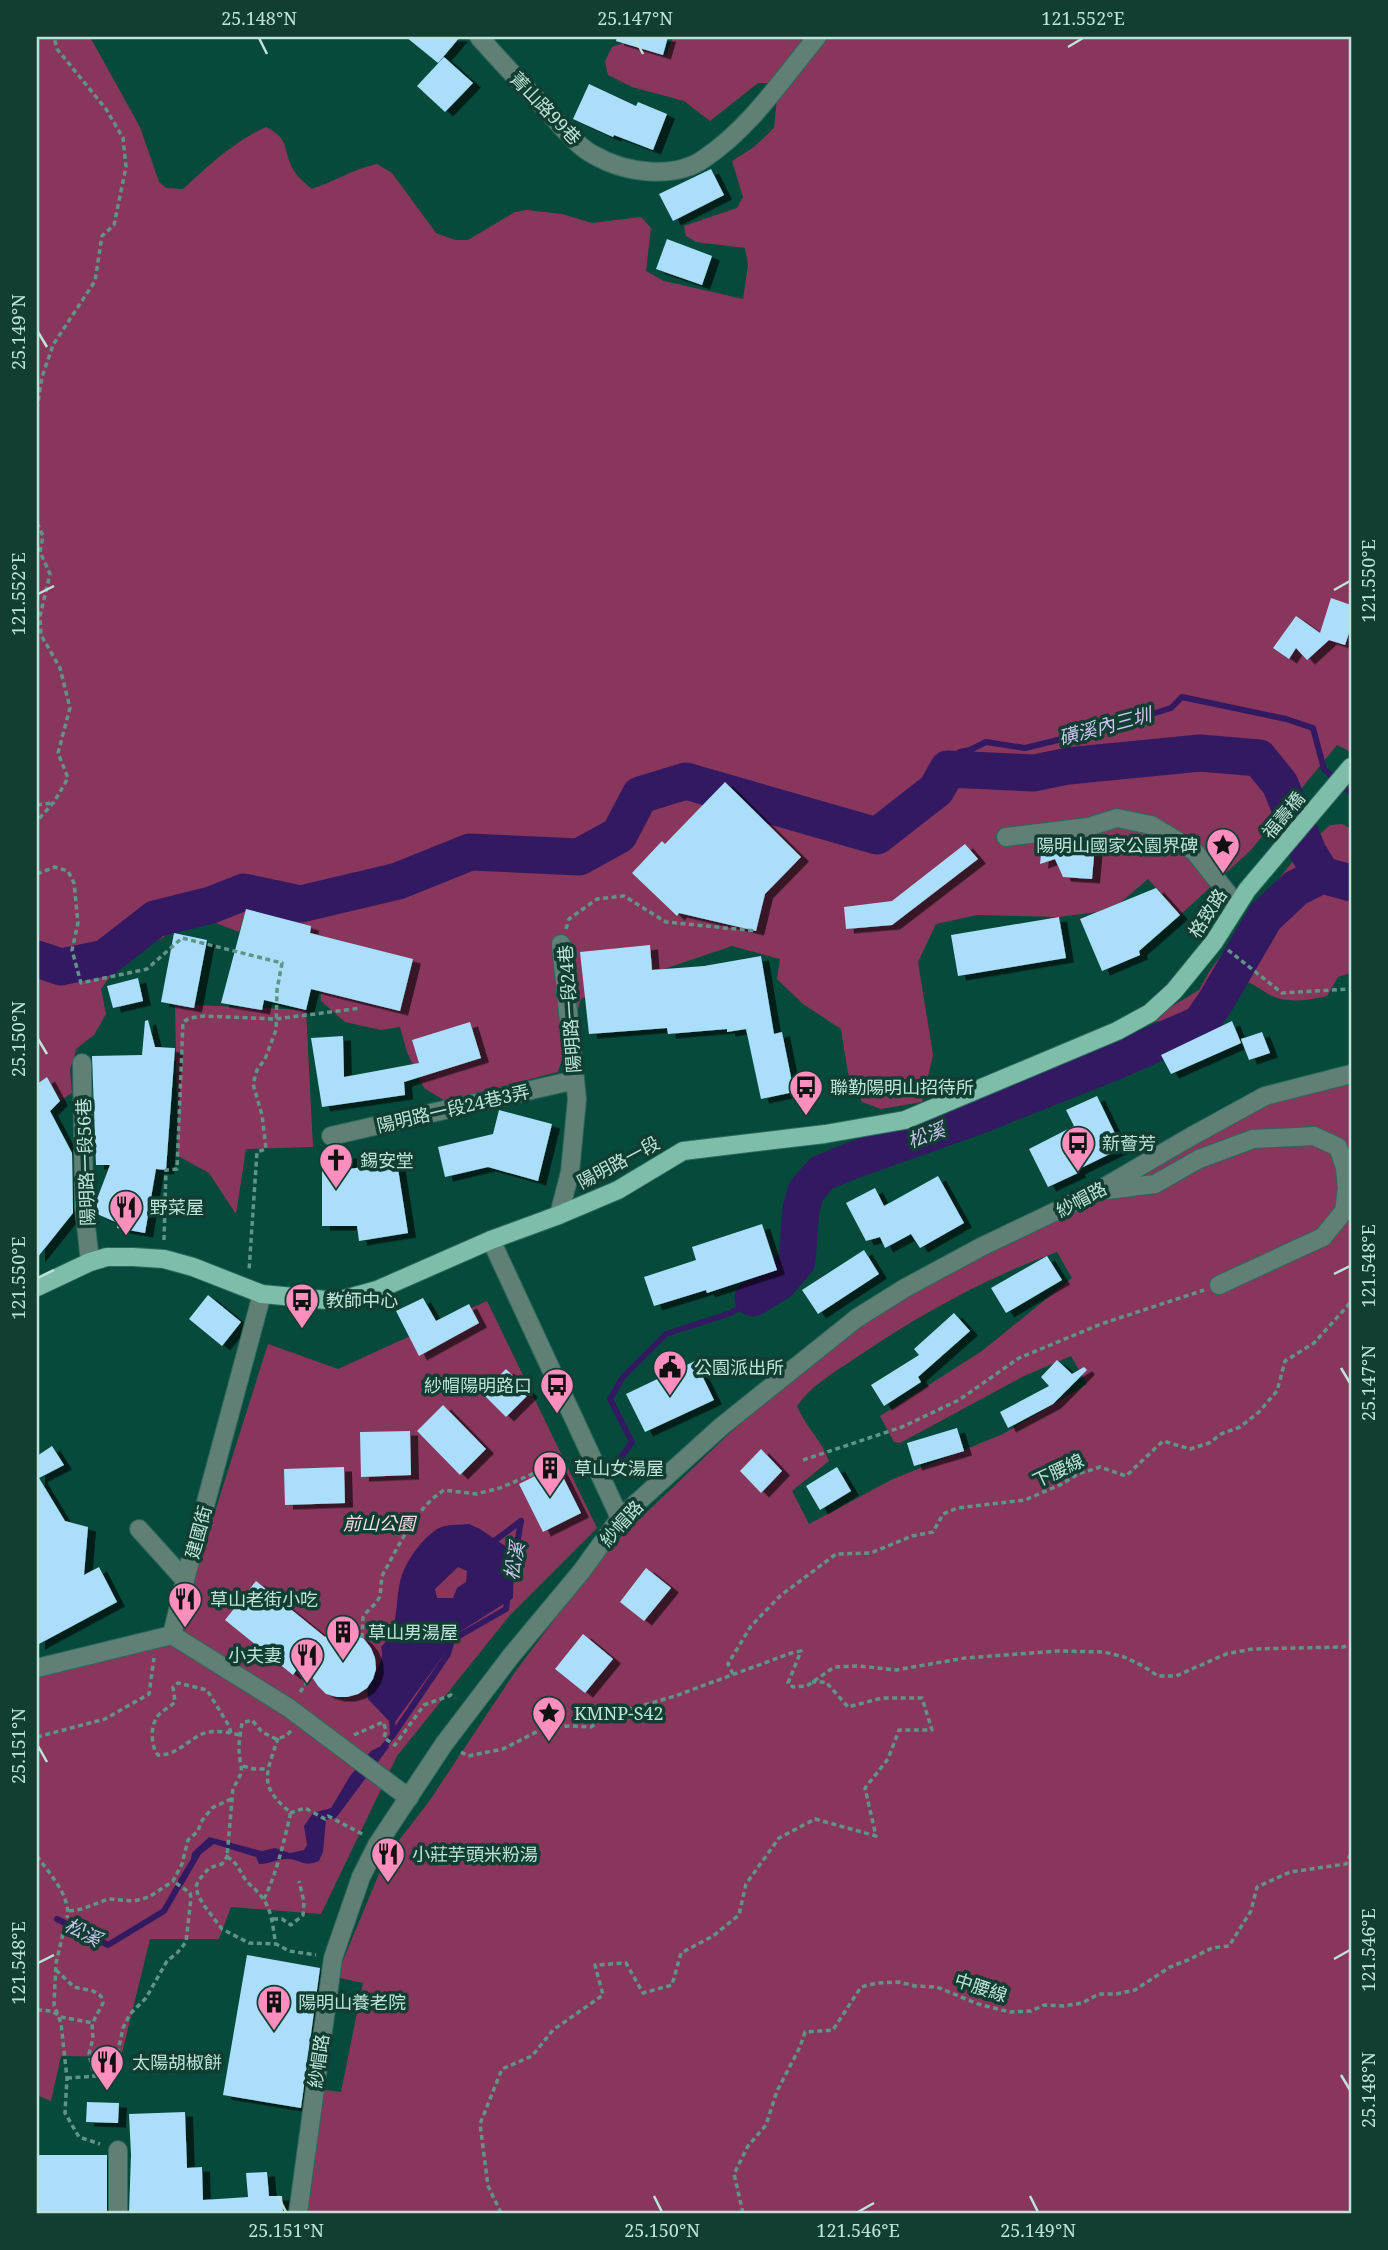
<svg xmlns="http://www.w3.org/2000/svg" width="1388" height="2250" font-family="'Noto Serif','Noto Sans TC',serif">
<style>
.green{fill:#89365d;fill-rule:evenodd}
.water{fill:#331962;fill-rule:evenodd}
.lines{fill:none;stroke-linecap:round;stroke-linejoin:round}
.stream{stroke:#331962;stroke-width:6}
.river{stroke:#331962;stroke-width:37}
.building{fill:#aadefb;filter:url(#shadow)}
.minor-casing{stroke:#2b695b;stroke-width:20}
.major-casing{stroke:#2b695b;stroke-width:20}
.path{stroke:#5f9487;stroke-width:3.5;stroke-dasharray:5 3.5;stroke-linecap:butt}
.minor{stroke:#607f75;stroke-width:18}
.major{stroke:#7dbdaa;stroke-width:18}
.ticks{fill:none;stroke:#bee3d8;stroke-width:2.5}
.labels{text-anchor:middle;dominant-baseline:central;stroke-width:7;stroke-linejoin:round;paint-order:stroke}
.street-label{font-size:18px;fill:#bee3d8;stroke:#123d32}
.poi-label{font-size:18px;fill:#bee3d8;stroke:#123d32;text-anchor:start}
.park-label{font-size:18px;font-style:italic;fill:#f5dce5;stroke:#123d32}
.water-label{font-size:19px;font-style:italic;fill:#cec6f1;stroke:#123d32}
.neatline{fill:none;stroke:#bee3d8;stroke-width:2.5}
.ticks-label{font-size:18px;text-anchor:middle;fill:#bee3d8}
</style>
<defs>
<filter id="shadow"><feDropShadow dx="8" dy="4.5" stdDeviation="0" flood-color="#0009"/></filter>
</defs>
<rect width="100%" height="100%" fill="#064a3c"/>
<g class="green">
<path d="M37,37H90L140,127L159,182L166,188L183,189C209,165 233,142 266,127C287,138 283,143 290,163C294,174 303,182 312,189C334,182 353,169 377,164L392,173L436,233L455,240H468L515,212L527,210L562,214L592,223L641,217L651,228L646,271L664,281L743,299L748,265L745,248L696,242L686,236L684,226L737,208L743,197L732,161L754,147L774,128L777,97L768,83H758L710,121L684,101L632,87L608,75L605,61L612,47L623,43L666,55L673,37H1351V752L1337,745L1251,850L1180,915L1148,879L1121,902L1097,912L1059,917L977,915L936,924L918,962L933,1055L922,1102L881,1109L862,1102L848,1073L841,1029L803,1004L777,979L780,959L732,946L599,991L581,999L558,1072L445,1101L424,1088L407,1052L400,1027L381,1030L345,1022L321,1001L319,964L305,950L311,926L246,909L239,932L211,921L183,925L119,964L101,989L106,1014L94,1035L77,1048L70,1069L72,1093L60,1101L47,1077L37,1084Z"/>
<path d="M1342,824L1351,829V973L1338,977L1327,996C1308,1000 1291,1004 1272,996C1261,991 1255,983 1243,981L1219,1014L1155,1022L1169,1008L1199,990L1209,972L1259,903L1298,855L1330,825Z"/>
<path d="M175,1004L306,1010L313,1147L246,1149L236,1214L209,1173L178,1156Z"/>
<path d="M1351,1082V2213H308L309,2163L318,2089L341,2092L363,1983L336,1977L386,1857L428,1803L515,1672L604,1553L733,1430L862,1321L912,1291L1064,1216L1265,1101ZM1057,1252L1072,1278L982,1351L880,1416L894,1442L900,1443L1024,1376L1071,1356L1087,1384L1003,1434L891,1480L809,1524L792,1491L829,1461C822,1441 805,1426 797,1406C812,1385 833,1373 854,1359C917,1316 985,1278 1057,1252Z"/>
<path d="M487,1301L597,1528L510,1615L397,1756L321,1914L231,1907L219,1939H150L121,2057L61,2056L51,2101L37,2095V1678L174,1641L268,1344L338,1369Z"/>
</g>
<g class="water">
<path d="M469,1524L480,1529L514,1552L513,1598L461,1631L395,1722L391,1723L368,1699C368,1695 367,1691 368,1687C371,1672 386,1665 381,1647C399,1630 395,1604 400,1582C404,1563 421,1540 437,1529C445,1524 459,1525 469,1524ZM458,1567L467,1571L466,1582L457,1588L453,1598H437L435,1589Z"/>
<path d="M387,1743L389,1747L336,1818L326,1820L323,1852L319,1861C304,1867 303,1861 289,1859C280,1858 269,1864 259,1864L256,1857L214,1844L201,1854L183,1885L178,1880L191,1859L192,1853L209,1837L262,1851L275,1848L290,1853L304,1850L307,1845L304,1826L313,1813L331,1808L350,1776L371,1751Z"/>
</g>
<g class="lines">
<g class="stream">
<path d="M948,769L950,759L960,752L970,750L986,742L1025,748L1107,728L1171,708L1182,697L1286,719L1313,728L1324,769L1351,793"/>
<path d="M616,1464L632,1442L610,1399L623,1377L666,1334L731,1313L753,1298"/>
<path d="M489,1545L521,1521"/>
<path d="M511,1578L521,1521"/>
<path d="M393,1735L448,1654L452,1640L506,1609L508,1595"/>
<path d="M382,1749L393,1735L392,1718"/>
<path d="M57,1919L108,1945L164,1911L183,1878"/>
</g>
<g class="river">
<path d="M37,959L61,967L105,958L155,919L211,905L244,892L301,904L398,881L470,852L579,857L619,835L640,795L686,781L877,836L936,790L948,769L1034,773L1068,766L1200,753L1259,758L1280,784L1308,852L1322,875"/>
<path d="M753,1298L779,1282L797,1261L801,1209L806,1191L822,1173L851,1161L980,1115L1111,1063L1200,1024L1216,1001L1265,917L1296,888L1322,875L1351,883"/>
</g>
</g>
<g class="building">
<path d="M406,37H460L438,63Z"/>
<path d="M617,37H668L663,55L616,41Z"/>
<path d="M444,57L473,83L445,112L417,86Z"/>
<path d="M589,84L636,106L638,102L667,114L653,150L614,135L613,137L573,119Z"/>
<path d="M711,169L724,195L673,221L659,194Z"/>
<path d="M667,239L712,256L702,285L656,269Z"/>
<path d="M1331,598L1351,605V627L1345,645L1329,640L1307,660L1296,648L1289,659L1273,648L1296,616L1320,633Z"/>
<path d="M725,782L801,857L765,894L756,931L679,913L677,916L632,873L662,841L665,844Z"/>
<path d="M1060,842L1095,845L1092,879L1063,877L1055,859L1040,864L1042,844Z"/>
<path d="M965,844L978,859L892,925L846,929L844,907L892,901Z"/>
<path d="M1156,888L1180,915L1139,951L1140,955L1102,971L1080,919Z"/>
<path d="M246,909L311,926L310,933L413,959L400,1011L311,989L306,1010L264,1000L262,1010L221,1003Z"/>
<path d="M1059,917L1066,958L958,976L951,935Z"/>
<path d="M174,933L207,940L194,1008L161,1002Z"/>
<path d="M650,945L652,970L704,966L761,956L774,1034L782,1032L794,1092L761,1099L746,1029L727,1032V1029L668,1034L667,1028L589,1034L580,952Z"/>
<path d="M138,978L143,1001L113,1008L107,986Z"/>
<path d="M148,1020L155,1047L175,1048L166,1170L156,1169L145,1233L117,1228L118,1223L97,1214V1199L110,1165H96L92,1056L142,1055L145,1021Z"/>
<path d="M1232,1021L1241,1043L1171,1074L1161,1055Z"/>
<path d="M470,1022L481,1058L404,1082L405,1095L322,1107L311,1038L343,1036L344,1077L419,1063L412,1040Z"/>
<path d="M1262,1032L1270,1053L1249,1060L1241,1039Z"/>
<path d="M47,1077L60,1101L50,1111L72,1153L73,1213L37,1258V1084Z"/>
<path d="M1097,1096L1122,1148L1077,1170L1078,1173L1048,1187L1029,1149L1074,1126L1066,1110Z"/>
<path d="M499,1110L552,1124L538,1181L488,1167L445,1177L438,1147L493,1134Z"/>
<path d="M322,1154H349V1169L397,1162L408,1233L359,1241L357,1226H322Z"/>
<path d="M938,1176L964,1223L920,1248L911,1234L885,1248L880,1237L866,1241L846,1203L875,1188L884,1206Z"/>
<path d="M762,1224L777,1270L707,1293L706,1290L654,1306L644,1277L696,1260L692,1247Z"/>
<path d="M864,1250L879,1274L818,1314L802,1290Z"/>
<path d="M1047,1256L1062,1280L1006,1313L991,1288Z"/>
<path d="M208,1295L241,1322L222,1346L189,1319Z"/>
<path d="M423,1298L436,1321L469,1304L479,1323L419,1356L396,1311Z"/>
<path d="M954,1313L970,1331L918,1377L921,1382L884,1406L871,1385L919,1355L914,1349Z"/>
<path d="M1057,1360L1072,1374L1084,1367L1087,1370L1053,1404L1008,1428L1000,1412L1049,1386L1041,1377Z"/>
<path d="M695,1361L714,1400L645,1432L626,1394Z"/>
<path d="M506,1369L530,1393L506,1417L482,1393Z"/>
<path d="M443,1405L486,1449L460,1475L417,1431Z"/>
<path d="M957,1428L964,1451L914,1466L907,1443Z"/>
<path d="M410,1431L411,1475L361,1477L360,1432Z"/>
<path d="M52,1446L64,1465L39,1478L65,1521L88,1527L84,1575L99,1567L117,1602L37,1645V1456Z"/>
<path d="M761,1449L782,1471L761,1493L740,1471Z"/>
<path d="M557,1465L581,1513L543,1532L519,1484Z"/>
<path d="M344,1467L345,1503L285,1505L284,1469Z"/>
<path d="M837,1467L851,1491L820,1510L806,1486Z"/>
<path d="M646,1568L671,1588L644,1621L620,1602Z"/>
<path d="M256,1581L325,1637L333,1632L344,1631L355,1633L364,1639L371,1648L375,1658L376,1669L373,1679L367,1688L358,1694L347,1697H337L326,1694L318,1686L302,1662L293,1675L225,1620Z"/>
<path d="M583,1634L613,1659L585,1693L555,1669Z"/>
<path d="M247,1955L320,1968L301,2108L223,2095Z"/>
<path d="M87,2102L119,2103L118,2123L86,2122Z"/>
<path d="M185,2112L187,2168L202,2167L203,2200L248,2197L246,2173L267,2172L269,2196H282L283,2213H129L131,2155L129,2114Z"/>
<path d="M37,2155H107V2213L37,2212Z"/>
</g>
<g class="lines">
<g class="minor-casing">
<g id="minor">
<path d="M479,37C502,63 527,89 551,115C563,128 578,147 594,155C625,173 675,180 705,158C751,127 782,79 817,37"/>
<path d="M1006,837L1088,827L1117,818L1151,825L1194,851L1237,905"/>
<path d="M82,1063L84,1207L90,1262"/>
<path d="M331,1136L575,1080"/>
<path d="M1107,1190L1155,1184L1199,1159L1253,1139L1314,1136L1338,1147L1345,1168L1347,1188L1344,1211L1323,1237L1219,1285"/>
<path d="M559,1215L570,1172L577,1099L561,944"/>
<path d="M491,1240L620,1518"/>
<path d="M139,1529L185,1580"/>
<path d="M172,1635L185,1580L262,1294"/>
<path d="M172,1635L289,1708L409,1798"/>
<path d="M37,1668L172,1635"/>
<path d="M118,2213V2150"/>
<path d="M298,2213L333,1958L361,1877L377,1845L444,1744L511,1656L581,1572L620,1518L722,1426L857,1318L905,1288L981,1247L1096,1192L1192,1136L1265,1096L1351,1074"/>
</g>
</g>
<g class="major-casing">
<path id="major" d="M37,1287L90,1262L107,1257H133L164,1259L193,1267L262,1294L337,1301L377,1290L491,1240L559,1215L618,1190L683,1151L825,1134L905,1120L1117,1031L1150,1013L1174,991L1214,942L1247,890L1351,767"/>
</g>
<g class="path">
<path d="M37,409L42,377L53,345L95,281L102,236L114,225L126,167L123,138L106,109L57,49L54,37"/>
<path d="M37,523L43,536L40,552L50,574L40,616L41,635L60,668L70,708L58,753L68,778L54,802L37,821"/>
<path d="M37,805L52,803"/>
<path d="M37,874L55,867L68,871L74,883L78,923L72,950L81,983L147,969L182,938L282,963L277,990L276,1030L265,1059L257,1070L253,1084L262,1115L266,1149L257,1152L249,1271"/>
<path d="M566,929L569,919L597,899L624,896L666,922L756,931"/>
<path d="M1228,950L1282,993L1351,989"/>
<path d="M164,1240L166,1170L177,1169L183,1022L190,1018L204,1016L276,1019L361,1008"/>
<path d="M803,1460L902,1427L959,1400L1019,1358L1101,1324L1204,1290"/>
<path d="M362,1638L363,1617C367,1610 375,1606 379,1598C382,1591 380,1582 383,1574C400,1544 414,1510 444,1490L476,1494L500,1488L544,1469L545,1471"/>
<path d="M733,1674L728,1664L751,1626L780,1596L836,1554L871,1553L912,1536L933,1532L943,1514L957,1508L1025,1500L1062,1484L1078,1474L1100,1467L1126,1476L1163,1441L1190,1449L1209,1443L1221,1434L1240,1427L1259,1412L1277,1391L1285,1361L1314,1343L1351,1302"/>
<path d="M300,1692L312,1675"/>
<path d="M291,1731L286,1736L276,1739L262,1732L252,1720L242,1723C241,1731 239,1740 239,1748C239,1769 247,1767 233,1788L227,1857C237,1862 239,1870 245,1879C249,1885 256,1889 261,1896C273,1911 272,1926 276,1944L289,1951L316,1955"/>
<path d="M231,1733L229,1726L207,1690L178,1683L173,1687L175,1702C170,1707 161,1711 157,1717C150,1727 151,1747 158,1755C175,1756 186,1742 200,1735C211,1729 228,1732 240,1735"/>
<path d="M354,1735L383,1722L386,1730L384,1738L395,1745L424,1705L451,1695L455,1698"/>
<path d="M37,1737L105,1719L149,1694L154,1658"/>
<path d="M461,1752L468,1756L503,1749L546,1727L571,1726L591,1727L607,1716L675,1696L794,1652L801,1651L788,1683L793,1687L807,1686L834,1667L859,1666L896,1670L965,1658L1059,1651L1104,1652L1124,1657L1143,1666L1158,1676H1176L1226,1654L1252,1649L1343,1647L1351,1644"/>
<path d="M243,1766L254,1769H267"/>
<path d="M290,1813L305,1808L325,1819L328,1816L364,1835"/>
<path d="M228,1855L222,1864L209,1868L198,1881L196,1887L198,1895L203,1904L222,1929L249,1943L276,1944"/>
<path d="M37,1856C48,1872 72,1897 67,1918"/>
<path d="M264,1899C277,1872 283,1845 290,1816V1812C257,1785 267,1773 278,1738"/>
<path d="M69,1911L82,1909L108,1899L134,1901L149,1897L173,1881L182,1864L188,1840L198,1831L201,1822L212,1808L231,1799"/>
<path d="M273,1919H282L291,1925L303,1915L304,1902L299,1881"/>
<path d="M63,1934L56,1963L54,2005L61,2023L67,2078L65,2113L79,2137L100,2144"/>
<path d="M56,1970L74,1987L93,1991L101,1996L103,2003L92,2024L93,2038L89,2054L94,2076"/>
<path d="M37,2010L52,2011L61,2017L93,2023"/>
<path d="M67,2078L113,2075L123,2028L130,2014L146,1998L167,1961L177,1953L186,1942L191,1898L190,1893L173,1881"/>
<path d="M501,2213L488,2186L480,2124L502,2069L532,2056L553,2030L603,1995L595,1965L626,1963L643,1993L672,1985L681,1953L713,1936L739,1915L746,1884L779,1838L815,1819L876,1836L865,1788L888,1759L899,1730H932L922,1698H882L848,1707L826,1682H812"/>
<path d="M743,2213L734,2174L748,2146L766,2125L777,2091L800,2047L805,2032L833,2030L861,1987L877,1983L899,1982L915,1986L937,1987L978,2004L1010,2012L1031,2011L1044,2005L1063,2006L1082,2003L1099,1994H1116L1135,1990L1170,1967L1188,1960L1212,1948L1229,1946L1251,1911L1257,1887L1290,1872L1346,1864L1351,1853"/>
</g>
<use href="#minor" class="minor"/>
<use href="#major" class="major"/>
</g>
<path class="ticks" d="M259,38L267,54M635,38L643,54M1068,47L1083,38M38,332L47,347M1334,590L1350,581M38,594L54,586M38,1039L47,1054M1334,1274L1350,1266M38,1278L54,1270M1341,1368L1350,1383M38,1746L47,1762M1334,1959L1350,1950M38,1963L54,1955M1341,2075L1350,2090M278,2196L286,2212M654,2196L662,2212M1030,2196L1038,2212M858,2212L874,2203"/>
<defs>
<g id="sight-pin" transform="scale(1.75)"><path d="M0 17L-7.5 6A9.5 9.5 0 1 1 7.5 6Z" fill="#fe8ebe" stroke="#123d32"/><path d="M0-6L1.8-2.2L6-1.7L2.9 1.2L3.7 5.4L0 3.3L-3.7 5.4L-2.9 1.2L-6-1.7L-1.8-2.2Z" fill="#111"/></g>
<g id="bus-pin" transform="scale(1.75)"><path d="M0 17L-7.5 6A9.5 9.5 0 1 1 7.5 6Z" fill="#fe8ebe" stroke="#123d32"/><path d="M-5-6H5V4H4V6H2V4H-2V6H-4V4H-5ZM-3.5-4V0h7V-4ZM-3.5 1.2v1.5H-2V1.2ZM2 1.2v1.5H3.5V1.2Z" fill="#111"/></g>
<g id="church-pin" transform="scale(1.75)"><path d="M0 17L-7.5 6A9.5 9.5 0 1 1 7.5 6Z" fill="#fe8ebe" stroke="#123d32"/><path d="M-1.2-6h2.4v3.5h3.3v2.4h-3.3V6h-2.4V-.1h-3.3v-2.4h3.3Z" fill="#111"/></g>
<g id="restaurant-pin" transform="scale(1.75)"><path d="M0 17L-7.5 6A9.5 9.5 0 1 1 7.5 6Z" fill="#fe8ebe" stroke="#123d32"/><path d="M-5-6h1v4h1v-4h1v4h1v-4h1v5L-1.5 .5V6h-2V.5L-5-1ZM5-6V6H3V1.5H1.5Q1.5-4 5-6Z" fill="#111"/></g>
<g id="civic-pin" transform="scale(1.75)"><path d="M0 17L-7.5 6A9.5 9.5 0 1 1 7.5 6Z" fill="#fe8ebe" stroke="#123d32"/><path d="M-.6-6.5H3V-4.5H.6V-3L4-1V1h2V6H-6V1h2V-1L-.6-3ZM-1.2 2.5V6h2.4V2.5Z" fill="#111"/></g>
<g id="building-pin" transform="scale(1.75)"><path d="M0 17L-7.5 6A9.5 9.5 0 1 1 7.5 6Z" fill="#fe8ebe" stroke="#123d32"/><path d="M-4-6H4V6H1V3H-1V6H-4ZM-2.5-4.3h1.7v1.8h-1.7ZM.8-4.3h1.7v1.8H.8ZM-2.5-1h1.7V.8h-1.7ZM.8-1h1.7V.8H.8Z" fill="#111"/></g>
</defs>
<g fill-rule="evenodd">
<use href="#sight-pin" x="1223" y="845"/>
<use href="#bus-pin" x="806" y="1087"/>
<use href="#bus-pin" x="1078" y="1143"/>
<use href="#church-pin" x="336" y="1160"/>
<use href="#restaurant-pin" x="126" y="1207"/>
<use href="#bus-pin" x="302" y="1300"/>
<use href="#civic-pin" x="670" y="1367"/>
<use href="#bus-pin" x="557" y="1385"/>
<use href="#building-pin" x="550" y="1468"/>
<use href="#restaurant-pin" x="185" y="1599"/>
<use href="#building-pin" x="343" y="1632"/>
<use href="#restaurant-pin" x="307" y="1655"/>
<use href="#sight-pin" x="549" y="1713"/>
<use href="#restaurant-pin" x="388" y="1854"/>
<use href="#building-pin" x="274" y="2002"/>
<use href="#restaurant-pin" x="107" y="2062"/>
</g>
<g class="labels">
<g class="street-label">
<text transform="translate(546 108) rotate(46)">菁山路99巷</text>
<text transform="translate(1283 815) rotate(-50)">福壽橋</text>
<text transform="translate(1207 913) rotate(-57)">格致路</text>
<text transform="translate(569 1009) rotate(-94)">陽明路一段24巷</text>
<text transform="translate(453 1108) rotate(-13)">陽明路一段24巷3弄</text>
<text transform="translate(85 1162) rotate(-92)">陽明路一段56巷</text>
<text transform="translate(618 1162) rotate(-28)">陽明路一段</text>
<text transform="translate(1081 1199) rotate(-28)">紗帽路</text>
<text transform="translate(1058 1470) rotate(-25)">下腰線</text>
<text transform="translate(621 1523) rotate(-48)">紗帽路</text>
<text transform="translate(198 1532) rotate(-75)">建國街</text>
<text transform="translate(981 1987) rotate(18)">中腰線</text>
<text transform="translate(318 2061) rotate(-82)">紗帽路</text>
</g>
<g class="poi-label">
<text x="1198" y="845" text-anchor="end">陽明山國家公園界碑</text>
<text x="830" y="1087">聯勤陽明山招待所</text>
<text x="1102" y="1143">新薈芳</text>
<text x="360" y="1160">錫安堂</text>
<text x="150" y="1207">野菜屋</text>
<text x="326" y="1300">教師中心</text>
<text x="694" y="1367">公園派出所</text>
<text x="532" y="1385" text-anchor="end">紗帽陽明路口</text>
<text x="574" y="1468">草山女湯屋</text>
<text x="210" y="1599">草山老街小吃</text>
<text x="368" y="1632">草山男湯屋</text>
<text x="282" y="1655" text-anchor="end">小夫妻</text>
<text x="574" y="1713">KMNP-S42</text>
<text x="412" y="1854">小莊芋頭米粉湯</text>
<text x="298" y="2002">陽明山養老院</text>
<text x="132" y="2062">太陽胡椒餅</text>
</g>
<g class="park-label">
<text x="379" y="1523">前山公園</text>
</g>
<g class="water-label">
<text transform="translate(1105 726) rotate(-15)">磺溪內三圳</text>
<text transform="translate(926 1135) rotate(-20)">松溪</text>
<text transform="translate(514 1561) rotate(-80)">松溪</text>
<text transform="translate(83 1932) rotate(27)">松溪</text>
</g>
</g>
<rect width="1388" height="2250" fill="none" stroke="#123d32" stroke-width="77"/>
<rect x="38" y="38" width="1312" height="2174" class="neatline"/>
<g class="ticks-label">
<text x="259" y="25">25.148°N</text>
<text x="635" y="25">25.147°N</text>
<text x="1083" y="25">121.552°E</text>
<text transform="translate(19 332) rotate(-90)" y="6">25.149°N</text>
<text transform="translate(1369 581) rotate(-90)" y="6">121.550°E</text>
<text transform="translate(19 594) rotate(-90)" y="6">121.552°E</text>
<text transform="translate(19 1039) rotate(-90)" y="6">25.150°N</text>
<text transform="translate(1369 1266) rotate(-90)" y="6">121.548°E</text>
<text transform="translate(19 1278) rotate(-90)" y="6">121.550°E</text>
<text transform="translate(1369 1383) rotate(-90)" y="6">25.147°N</text>
<text transform="translate(19 1746) rotate(-90)" y="6">25.151°N</text>
<text transform="translate(1369 1950) rotate(-90)" y="6">121.546°E</text>
<text transform="translate(19 1963) rotate(-90)" y="6">121.548°E</text>
<text transform="translate(1369 2090) rotate(-90)" y="6">25.148°N</text>
<text x="286" y="2237">25.151°N</text>
<text x="662" y="2237">25.150°N</text>
<text x="858" y="2237">121.546°E</text>
<text x="1038" y="2237">25.149°N</text>
</g>
</svg>
